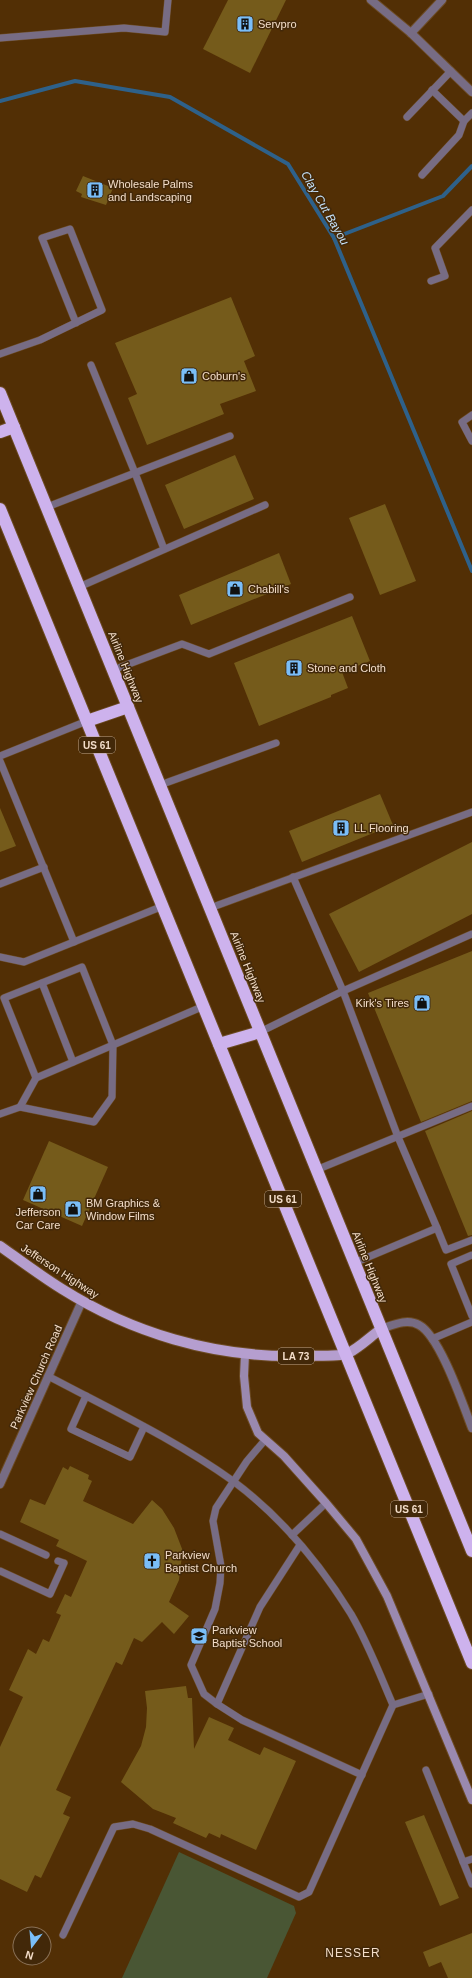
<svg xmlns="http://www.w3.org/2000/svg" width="472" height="1978" font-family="Helvetica,sans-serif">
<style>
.green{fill:#495634}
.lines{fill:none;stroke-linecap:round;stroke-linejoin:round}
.stream{stroke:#2e618a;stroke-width:4}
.building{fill:#755b1b}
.lane-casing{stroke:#6c4b24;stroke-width:8}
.street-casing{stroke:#6c4b24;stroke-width:10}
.secondary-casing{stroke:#6c4b24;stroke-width:10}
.primary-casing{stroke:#6c4b24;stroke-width:12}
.highway-casing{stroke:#6c4b24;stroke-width:14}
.lane{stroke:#776c84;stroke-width:7}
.street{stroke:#776c84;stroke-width:8}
.secondary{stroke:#9a89af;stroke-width:8}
.primary{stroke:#b59ecf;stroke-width:10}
.highway{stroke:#cdb2ed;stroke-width:12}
.labels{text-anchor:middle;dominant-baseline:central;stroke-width:3;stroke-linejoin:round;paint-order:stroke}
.shield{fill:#422809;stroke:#bea78f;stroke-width:1}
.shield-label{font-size:10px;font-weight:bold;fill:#f3ddc9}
.poi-label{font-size:11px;fill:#f3ddc9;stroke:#422809;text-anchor:start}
.street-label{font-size:11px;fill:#f3ddc9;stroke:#422809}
.water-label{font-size:12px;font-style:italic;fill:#c4e1fa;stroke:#422809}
.neighbourhood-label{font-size:12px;letter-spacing:1px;fill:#f3ddc9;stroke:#422809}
</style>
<rect width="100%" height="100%" fill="#522f05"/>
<path class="green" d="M179,1852L294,1906L296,1913L267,1978H122Z"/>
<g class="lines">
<g class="stream">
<path d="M0,101L75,81L170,97L288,164L334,238L472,571"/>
<path d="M334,238L443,196L472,166"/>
</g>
</g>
<g class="building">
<path d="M228,0H286L250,73L203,49Z"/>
<path d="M83,176L113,188L106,205L81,197L82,194L76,191Z"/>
<path d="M231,297L255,356L244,361L256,391L220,404L224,414L147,445L128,398L137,394L115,343Z"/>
<path d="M235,455L254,499L184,529L165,485Z"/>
<path d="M385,504L416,581L380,595L349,518Z"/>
<path d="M279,553L291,584L191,625L179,595Z"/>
<path d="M352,616L370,661L342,672L348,688L331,695V697L259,726L234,663Z"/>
<path d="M380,794L393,825L302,862L289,831Z"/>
<path d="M0,808L16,846L0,852Z"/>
<path d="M472,842V914L359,972L329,914Z"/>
<path d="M472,951V1101L421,1122L368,993Z"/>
<path d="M472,1111V1235L468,1236L425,1131Z"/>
<path d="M49,1141L108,1167L82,1226L23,1200Z"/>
<path d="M70,1466L89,1475L88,1479L92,1481L83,1501L133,1524L152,1500L162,1509L174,1528L184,1554L182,1555L179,1580L169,1602L189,1616L174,1634L162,1622L142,1642L134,1638L122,1665L116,1662L56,1790L71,1797L63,1814L70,1817L41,1878L35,1875L27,1892L0,1879V1747L23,1697L9,1690L28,1649L36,1654L43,1639L49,1642L61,1615L56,1613L65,1594L71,1597L87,1561L56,1546L59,1540L20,1522L30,1499L45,1505L63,1467L68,1470Z"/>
<path d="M186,1686L188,1698H192L194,1749L209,1717L234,1728L228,1740L260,1755L264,1747L296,1761L256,1850L221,1834L220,1838L209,1833L206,1838L173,1823L176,1818L153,1809L121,1782L141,1746L146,1727L147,1708L145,1691Z"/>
<path d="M424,1815L459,1898L440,1906L405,1822Z"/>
<path d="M472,1933V1978H448L441,1962L429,1967L423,1952Z"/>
</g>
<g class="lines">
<g class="lane-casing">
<g id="lane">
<path d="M0,38L124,28L165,32L168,0"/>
<path d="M432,90L464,121"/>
<path d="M407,117L451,71"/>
<path d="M422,175L459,135L464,121L472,113"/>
<path d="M431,281L445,276L435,248L472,210"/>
<path d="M0,354L40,340L102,310L70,229L42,238L76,323"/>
<path d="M91,365L135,473L164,549"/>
<path d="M472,415L462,422L472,441"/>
<path d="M47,507L230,436"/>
<path d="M79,587L265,505"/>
<path d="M113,670L182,644L209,654L350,597"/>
<path d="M0,756L87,721"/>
<path d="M0,761L74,942"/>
<path d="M160,785L276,743"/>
<path d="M293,877L343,991L398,1137L437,1228"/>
<path d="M0,884L44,867"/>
<path d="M210,908L472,812"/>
<path d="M0,957L24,962L163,906"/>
<path d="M42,983L73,1062"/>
<path d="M260,1032L343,991L472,934"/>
<path d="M20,1107L94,1122L112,1097L113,1045L82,967L4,998L36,1078"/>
<path d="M0,1114L20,1107L36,1078L204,1006"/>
<path d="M316,1170L472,1106"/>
<path d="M472,1255L451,1264L472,1316"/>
<path d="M354,1263L437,1228L446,1250L472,1240"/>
<path d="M432,1339L472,1322"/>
<path d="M48,1376C110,1409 176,1440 233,1481C280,1516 320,1564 351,1614C368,1643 380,1675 393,1705L309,1892L299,1897L150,1829L133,1824L114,1827L63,1935"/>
<path d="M86,1396L71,1429L130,1457L144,1427"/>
<path d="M265,1440L247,1461L216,1508L213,1521L221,1566L220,1583L215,1609L191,1665L204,1694L217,1704L242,1720L362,1775"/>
<path d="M0,1534L46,1555"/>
<path d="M292,1535L326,1503"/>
<path d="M0,1571L50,1594L64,1563L58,1561"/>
<path d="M217,1704L260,1607L300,1545"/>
<path d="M393,1705L429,1694"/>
<path d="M426,1770L472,1884"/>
<path d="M463,1862L472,1859"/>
</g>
</g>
<g class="street-casing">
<g id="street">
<path d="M371,0L411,33L472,92"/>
<path d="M411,33L442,0"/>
<path d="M381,1329C393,1325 407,1318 419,1325C440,1336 463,1405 472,1428"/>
<path d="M0,1484L82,1301"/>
</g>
</g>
<g class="secondary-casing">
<path id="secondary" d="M245,1354L244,1376L247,1407L258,1433L284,1456L326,1503L356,1539L387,1596L472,1800"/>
</g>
<g class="primary-casing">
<path id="primary" d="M0,1246C21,1261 41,1276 62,1289C132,1333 213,1357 295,1356C306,1355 337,1357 346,1354C357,1350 371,1336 381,1329"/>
</g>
<g class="highway-casing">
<g id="highway">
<path d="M0,393L472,1551"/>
<path d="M0,432L14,427"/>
<path d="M0,509L472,1663"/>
<path d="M87,721L128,707"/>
<path d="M219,1044L260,1032"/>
</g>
</g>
<use href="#lane" class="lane"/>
<use href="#street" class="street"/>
<use href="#secondary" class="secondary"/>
<use href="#primary" class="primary"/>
<use href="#highway" class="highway"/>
</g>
<defs>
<g id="building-square" transform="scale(0.9)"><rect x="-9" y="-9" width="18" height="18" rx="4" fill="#7abef8" stroke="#422809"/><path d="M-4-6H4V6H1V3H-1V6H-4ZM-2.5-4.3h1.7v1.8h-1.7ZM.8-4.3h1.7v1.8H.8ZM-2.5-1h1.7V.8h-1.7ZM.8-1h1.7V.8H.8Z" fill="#111"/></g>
<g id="shop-square" transform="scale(0.9)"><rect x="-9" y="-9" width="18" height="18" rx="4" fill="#7abef8" stroke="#422809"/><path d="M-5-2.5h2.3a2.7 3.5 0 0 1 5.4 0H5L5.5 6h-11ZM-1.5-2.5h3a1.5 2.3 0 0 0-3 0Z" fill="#111"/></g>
<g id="church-square" transform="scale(0.9)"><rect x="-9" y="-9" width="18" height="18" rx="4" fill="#7abef8" stroke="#422809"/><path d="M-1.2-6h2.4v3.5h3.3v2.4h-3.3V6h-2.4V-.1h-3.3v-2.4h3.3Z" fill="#111"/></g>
<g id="school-square" transform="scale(0.9)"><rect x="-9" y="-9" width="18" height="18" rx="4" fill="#7abef8" stroke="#422809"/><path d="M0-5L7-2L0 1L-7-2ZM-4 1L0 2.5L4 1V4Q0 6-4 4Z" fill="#111"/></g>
</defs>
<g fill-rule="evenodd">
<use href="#building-square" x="245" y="24"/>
<use href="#building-square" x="95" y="190"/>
<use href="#shop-square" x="189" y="376"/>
<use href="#shop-square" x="235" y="589"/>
<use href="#building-square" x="294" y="668"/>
<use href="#building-square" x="341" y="828"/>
<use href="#shop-square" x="422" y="1003"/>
<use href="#shop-square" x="38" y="1194"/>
<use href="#shop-square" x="73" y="1209"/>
<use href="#church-square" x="152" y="1561"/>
<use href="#school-square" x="199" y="1636"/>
</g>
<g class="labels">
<g class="shield">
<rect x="79" y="737" width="36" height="16" rx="3"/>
<rect x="265" y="1191" width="36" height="16" rx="3"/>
<rect x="278" y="1348" width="36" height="16" rx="3"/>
<rect x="391" y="1501" width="36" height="16" rx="3"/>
</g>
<g class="shield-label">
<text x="97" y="745">US 61</text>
<text x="283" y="1199">US 61</text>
<text x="296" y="1356">LA 73</text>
<text x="409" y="1509">US 61</text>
</g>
<g class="poi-label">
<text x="258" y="24">Servpro</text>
<text x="108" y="184">Wholesale Palms<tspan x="108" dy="13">and Landscaping</tspan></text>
<text x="202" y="376">Coburn's</text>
<text x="248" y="589">Chabill's</text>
<text x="307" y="668">Stone and Cloth</text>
<text x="354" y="828">LL Flooring</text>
<text x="409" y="1003" text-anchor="end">Kirk's Tires</text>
<text x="86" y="1203">BM Graphics &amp;<tspan x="86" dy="13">Window Films</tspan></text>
<text x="38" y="1212" text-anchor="middle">Jefferson<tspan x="38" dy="13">Car Care</tspan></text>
<text x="165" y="1555">Parkview<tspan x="165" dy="13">Baptist Church</tspan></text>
<text x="212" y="1630">Parkview<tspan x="212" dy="13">Baptist School</tspan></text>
</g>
<g class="street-label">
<text transform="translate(126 667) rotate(68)">Airline Highway</text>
<text transform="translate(248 967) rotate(68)">Airline Highway</text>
<text transform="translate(370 1267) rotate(68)">Airline Highway</text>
<text transform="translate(60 1271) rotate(33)">Jefferson Highway</text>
<text transform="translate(36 1377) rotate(-66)">Parkview Church Road</text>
</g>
<g class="water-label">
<text transform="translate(325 208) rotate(60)">Clay Cut Bayou</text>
</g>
<g class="neighbourhood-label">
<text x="353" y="1953">NESSER</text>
</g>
</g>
<g transform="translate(32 1946) rotate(196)"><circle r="19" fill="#422809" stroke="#897056"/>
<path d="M0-3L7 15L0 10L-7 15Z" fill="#7abef8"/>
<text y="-6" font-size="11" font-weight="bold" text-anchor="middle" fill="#f3ddc9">N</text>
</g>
</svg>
